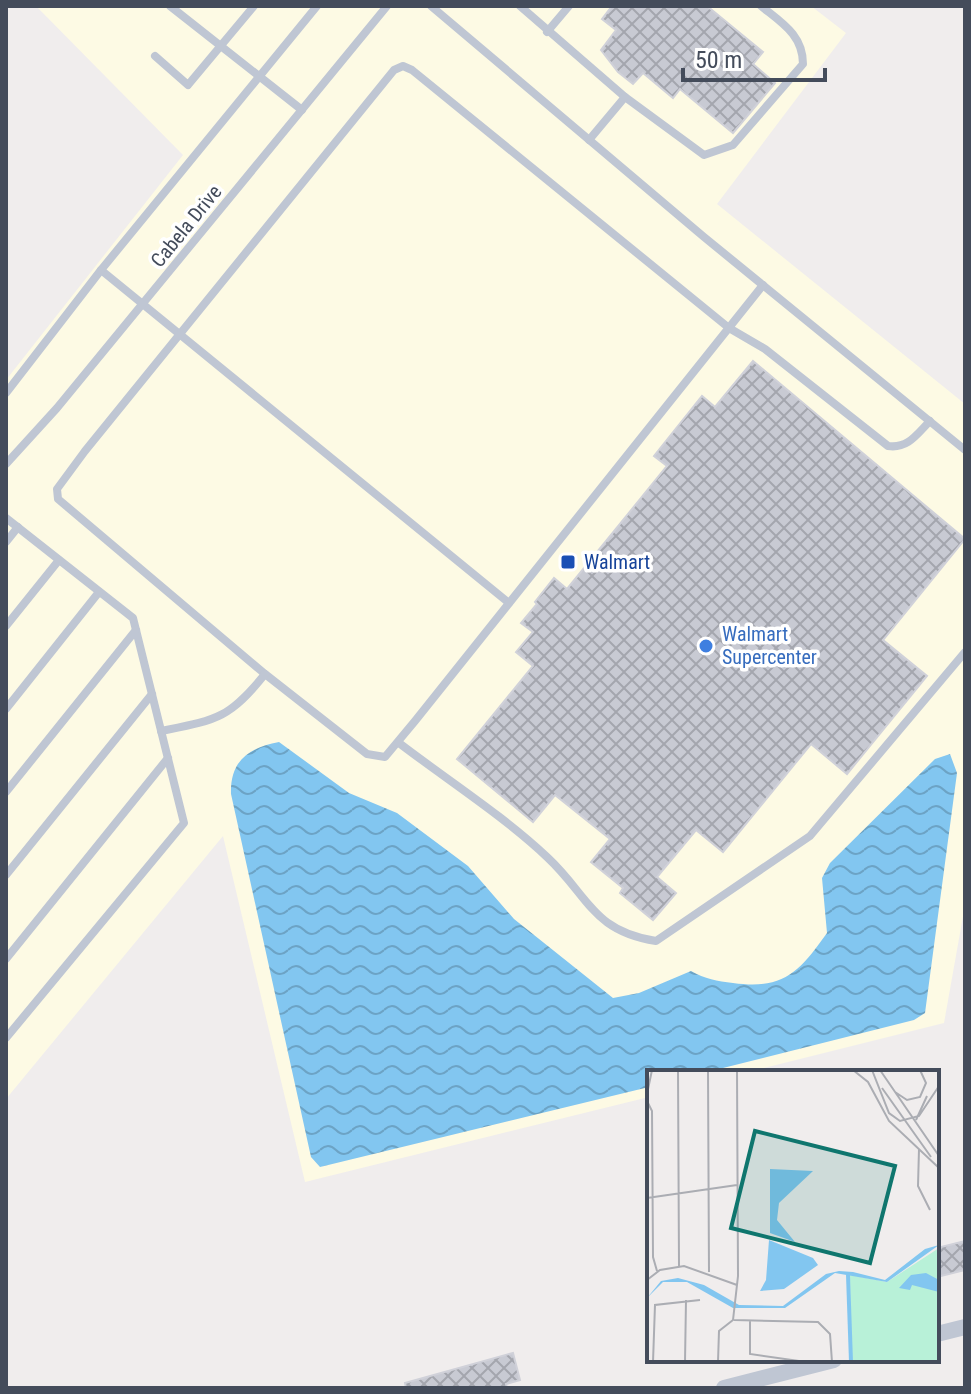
<svg xmlns="http://www.w3.org/2000/svg" width="971" height="1394" font-family="'Roboto Condensed',sans-serif">
<style>
.commercial{fill:#fdfae4}
.water{fill:url(#water-waves)}
.building{fill:url(#building-cross-hatch);stroke:#d0d1d9;stroke-width:2}
.lines{fill:none;stroke-linecap:round;stroke-linejoin:round}
.service{stroke:#bfc6d3;stroke-width:8}
.minor{stroke:#bfc6d3;stroke-width:16}
.transit-dot{fill:#1a4fb4;stroke:#fff;stroke-width:3}
.shop-dot{fill:#3f7fe0;stroke:#fff;stroke-width:3}
.labels{text-anchor:middle;dominant-baseline:central;stroke-width:7;stroke-linejoin:round;paint-order:stroke}
.street-label{font-size:20px;fill:#444c5b;stroke:#fff}
.transit-label{font-size:20px;fill:#164399;stroke:#fff;text-anchor:start}
.shop-label{font-size:20px;fill:#366cbe;stroke:#fff;text-anchor:start}
.inset-river{fill:none;stroke:#82c6f0;stroke-width:4}
.inset-road{fill:none;stroke:#abadb3;stroke-width:2}
.view{fill:#0f766e;fill-opacity:0.15;stroke:#0f766e;stroke-width:4}
.inset-edge{fill:none;stroke:#444c5b;stroke-width:4}
</style>
<defs>
<pattern id="water-waves" width="16" height="10" patternUnits="userSpaceOnUse" patternTransform="scale(2)"><rect width="16" height="10" fill="#82c6f0"/><path d="M0 5q4-4 8 0t8 0" fill="none" stroke="#6ca3c5"/></pattern>
<pattern id="building-cross-hatch" width="8" height="8" patternUnits="userSpaceOnUse" patternTransform="scale(2)"><rect width="8" height="8" fill="#c8cad3"/><path d="M0 0l8 8M0 8l8-8" fill="none" stroke="#a4a6ae"/></pattern>
</defs>
<rect width="100%" height="100%" fill="#f0eded"/>
<path class="commercial" d="M36,6H811L846,33L717,204L965,404V905L944,1023L748,1072H649V1097L305,1182L223,836L6,1099V380L183,155Z"/>
<path class="water" d="M279,742L349,793L397,813L468,866L514,919L613,998L639,993L691,971C705,979 717,981 733,983C784,990 799,972 827,933L822,878L830,863L935,759L950,754L957,773L925,1013L914,1020L707,1072H649V1087L320,1167L311,1157L231,794C230,761 248,748 279,742Z"/>
<g class="building">
<path d="M612,6H707L763,52L753,64L775,83L733,133L680,89L673,98L643,73L633,84L618,72L601,50L616,30L602,19Z"/>
<path d="M753,361L965,539L883,640L927,676L847,774L811,744L723,852L696,830L657,877L676,893L653,920L620,893L623,888L591,862L610,839L555,795L533,822L457,759L533,666L516,652L533,632L521,623L537,604L535,602L554,578L567,589L667,466L654,456L702,396L715,407Z"/>
<path d="M965,1241V1270L937,1277V1248Z"/>
<path d="M513,1353L520,1380L506,1384L507,1388H406L405,1383Z"/>
</g>
<g class="lines">
<g class="service">
<path d="M170,6L302,110"/>
<path d="M431,6L704,237L965,450"/>
<path d="M520,6L625,97"/>
<path d="M547,32L569,6"/>
<path d="M155,56L188,85L254,6"/>
<path d="M589,140L625,97L704,155L733,145L803,64C803,35 782,23 761,6"/>
<path d="M101,270L509,603"/>
<path d="M763,285C647,430 531,575 415,721L385,757L367,754L265,674L58,499L57,489L85,451L394,70L403,66L412,70L729,328L765,349L888,446C908,449 917,434 930,421"/>
<path d="M6,393L101,270L317,6"/>
<path d="M6,464L57,408L387,6"/>
<path d="M6,518L133,618L184,823L6,1038"/>
<path d="M6,542L18,527"/>
<path d="M6,626L59,560"/>
<path d="M6,709L99,592"/>
<path d="M161,731C216,720 229,719 265,674"/>
<path d="M399,743C446,779 505,817 547,857C589,896 592,931 656,941L810,836L965,652"/>
<path d="M6,792L136,630"/>
<path d="M6,875L152,694"/>
<path d="M6,959L168,758"/>
</g>
<g class="minor">
<path d="M937,1334L965,1327"/>
<path d="M724,1388L834,1360"/>
</g>
</g>
<rect class="transit-dot" x="560" y="554" width="16" height="16" rx="4"/>
<circle class="shop-dot" cx="706" cy="646" r="8"/>
<g class="labels">
<g class="street-label">
<text transform="translate(186 226) rotate(-51)">Cabela Drive</text>
</g>
<g class="transit-label">
<text x="584" y="562">Walmart</text>
</g>
<g class="shop-label">
<text x="722" y="634">Walmart<tspan x="722" dy="23">Supercenter</tspan></text>
</g>
</g>
<g transform="translate(647 1070)">
<rect width="292" height="292" fill="#f0eded"/>
<path d="M292,178V292H204L203,205L240,212Z" fill="#b8f1d8"/>
<path d="M123,99L166,101L132,133L130,150L148,172L123,163ZM122,170L166,188L171,195L137,219L113,221L119,210ZM292,175L240,212L188,203L138,238H86L40,212H16L0,228L14,211L31,208L57,215L92,235L136,236L179,204L192,201L206,202L238,210L278,179ZM279,203L292,210V222L265,215L263,220L252,218L264,205Z" fill="#82c6f0"/>
<path class="inset-river" d="M201,205L204,292"/>
<path class="inset-road" d="M31,0L32,196M61,0L62,202M206,0L221,12L242,51L292,98M225,0L242,43L253,51L272,46L292,16M233,0L292,86M235,18L284,87M248,22L260,30L273,27L279,13L273,0M0,24L5,0M0,31L5,41L6,187L10,201M269,50L280,26M272,79L271,116L283,140M0,128L90,115M0,210L13,200L37,196L90,215M87,250L171,252L183,264L185,292M103,250V284L159,292M6,292L8,235L53,230M38,292L39,230M71,292L72,261L86,250L91,206L90,0"/>
<path class="view" d="M108,61L248,96L223,193L84,158Z"/>
<rect width="292" height="292" class="inset-edge"/>
</g>
<rect width="971" height="1394" fill="none" stroke="#444c5b" stroke-width="16"/>
<path d="M683 68v12h142v-12" fill="none" stroke="#444c5b" stroke-width="4"/>
<text x="695" y="68" font-size="24" fill="#444c5b" stroke="#ffffff" stroke-width="6" paint-order="stroke">50 m</text>
</svg>
